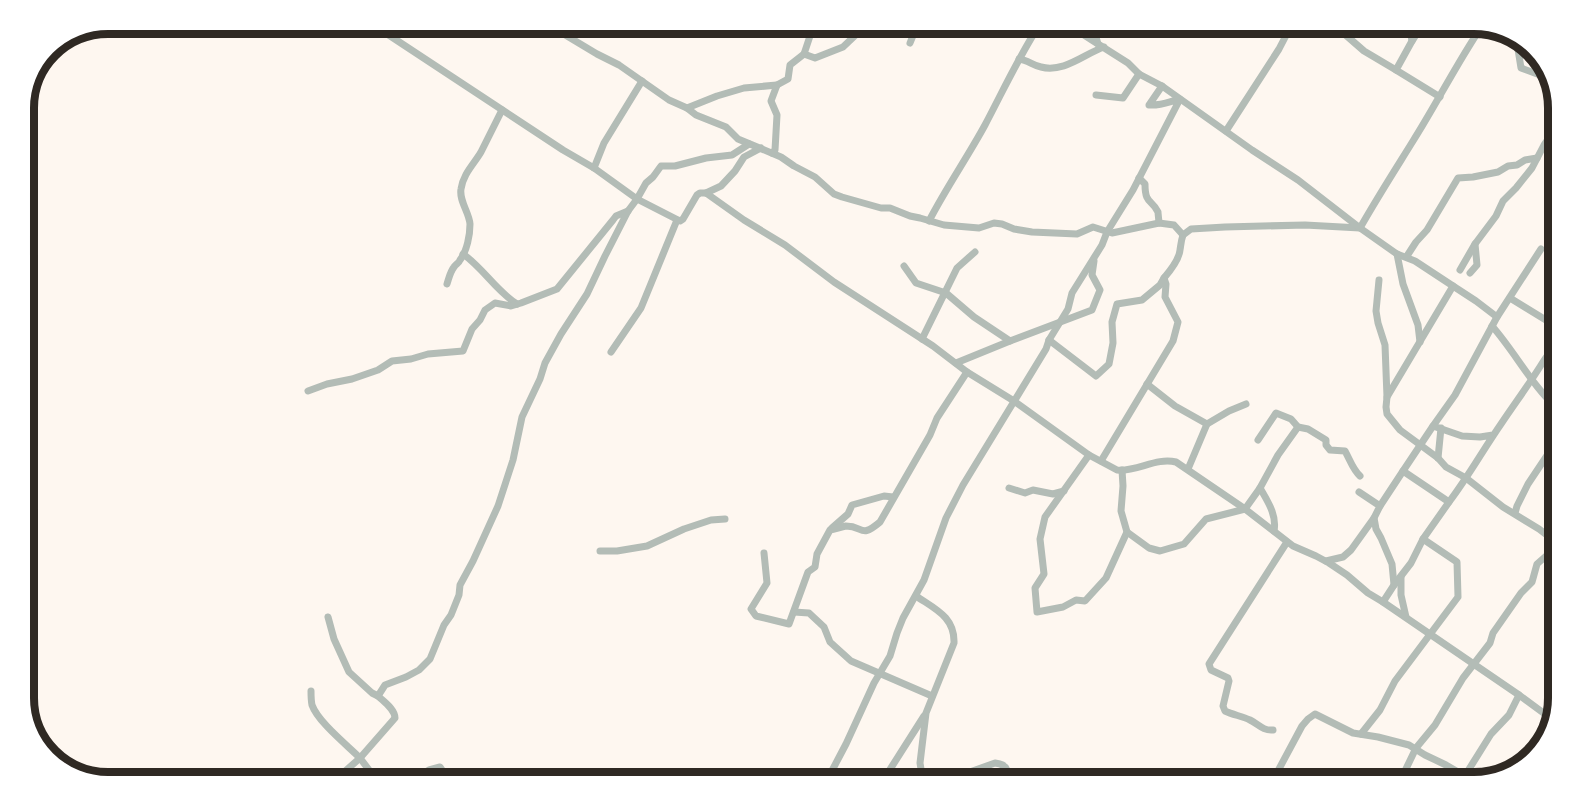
<svg xmlns="http://www.w3.org/2000/svg" width="1582" height="806" font-family="Cabin,sans-serif">
<style>
.lines{fill:none;stroke-linecap:round;stroke-linejoin:round}
.minor{stroke:#b3bcb6;stroke-width:7}
.rim{fill:none;stroke:#2f2923;stroke-width:8}
</style>
<rect width="100%" height="100%" fill="#fef7f0"/>
<g class="lines">
<g class="minor">
<path d="M372,24L563,150L594,168L637,199L680,221L683,219L697,195L700,193H706L744,220L785,245L834,282L933,346L967,372L1014,401L1089,455L1117,470C1137,472 1156,457 1176,462L1245,509L1293,546L1316,556L1329,563L1347,575L1368,593L1383,602"/>
<path d="M547,24L597,54L619,65L669,100L687,108L696,115L726,127L738,139L781,157L794,166L815,177L834,194L842,197L881,208H890L910,216L920,218L944,225L979,228L994,223L1002,224L1014,229L1032,232L1077,234L1093,227L1112,233L1159,223L1174,225L1183,235L1191,229L1225,227L1305,225L1360,228L1397,254L1415,261L1453,286L1387,397L1386,407L1387,414L1400,430L1438,458L1446,467L1466,478L1503,507L1539,529L1552,539L1554,544V549L1537,564L1532,582L1521,593L1493,633L1490,643L1463,678L1435,725L1416,748L1404,773L1395,782"/>
<path d="M1067,24L1098,44"/>
<path d="M1092,24L1098,44L1128,63L1139,74L1162,86L1252,150L1298,180L1360,228C1377,198 1395,170 1413,141C1437,103 1457,63 1482,26"/>
<path d="M1333,24L1364,51L1396,70"/>
<path d="M1409,24L1412,41L1396,70L1440,97"/>
<path d="M1474,24L1478,32L1489,28"/>
<path d="M916,28L938,33L952,24"/>
<path d="M1516,37L1521,68L1548,78L1550,81"/>
<path d="M1412,41L1423,24"/>
<path d="M910,43L917,26"/>
<path d="M804,54L815,58L843,47L863,28V24"/>
<path d="M1019,59C1028,60 1032,65 1041,67C1064,73 1084,54 1104,47"/>
<path d="M1096,95L1123,98L1139,74"/>
<path d="M687,108L717,96L744,88L777,85"/>
<path d="M1226,131L1279,49L1292,24"/>
<path d="M772,153L775,150L777,115L771,101L777,85L788,79L790,65L804,54L814,24"/>
<path d="M594,168L604,143L642,81"/>
<path d="M1139,178L1145,184C1145,205 1152,199 1158,212C1158,213 1159,222 1159,223"/>
<path d="M706,193L721,186L735,171L744,157L761,148"/>
<path d="M929,221C946,188 967,158 985,125C1003,91 1019,56 1040,24"/>
<path d="M463,254C484,269 496,291 517,304"/>
<path d="M1397,254L1403,284L1418,325L1420,342"/>
<path d="M1407,256L1416,242L1427,230L1458,178L1473,177L1498,172L1508,166L1517,165L1525,160L1537,158"/>
<path d="M904,266L916,283L946,293L974,317L1010,341L1092,310L1100,290L1092,275L1094,261"/>
<path d="M1460,270L1475,244"/>
<path d="M1470,273L1477,265L1475,244L1496,216L1503,201L1516,188L1532,168L1544,145L1558,125"/>
<path d="M1379,280L1376,311L1378,323L1385,345L1387,397"/>
<path d="M447,284C449,278 450,272 454,267C456,264 459,263 460,260C467,251 470,235 470,224C469,212 459,201 461,189C463,174 474,164 481,152C488,138 495,124 502,110"/>
<path d="M1453,286L1476,301L1497,317"/>
<path d="M1492,326C1515,352 1532,386 1558,409"/>
<path d="M922,339L957,268L975,252"/>
<path d="M1049,340L1096,376L1109,364L1113,343L1112,322L1117,304L1142,300L1160,285L1164,278"/>
<path d="M611,352L641,308L677,220"/>
<path d="M956,363L1010,341"/>
<path d="M1147,384L1175,406L1207,424"/>
<path d="M308,391L327,384L352,379L378,370L392,361L411,359L428,354L463,351L472,329L480,320L485,310L495,303L511,306L521,303L557,289L613,220L616,216L628,211"/>
<path d="M1433,426L1455,395L1497,317L1541,249"/>
<path d="M1493,435L1480,437L1462,436L1433,426L1403,471L1449,502C1468,477 1483,450 1501,424C1515,403 1530,383 1543,362C1548,354 1555,346 1557,338C1558,332 1557,329 1554,325L1510,298"/>
<path d="M1258,440L1276,413L1291,419L1298,427L1308,429L1326,440V445L1330,450L1345,451C1350,460 1353,470 1360,476"/>
<path d="M1089,455L1045,517L1040,539L1044,574L1035,588L1037,612L1063,607L1076,600L1085,601L1106,578L1127,532L1121,511L1123,486L1122,470"/>
<path d="M1438,458L1441,428"/>
<path d="M1101,461L1173,341L1178,322L1165,297L1166,284L1164,278C1170,271 1179,260 1180,250C1181,244 1181,241 1183,235"/>
<path d="M1188,469L1207,424L1229,411L1246,404"/>
<path d="M1009,488L1025,493L1033,490L1053,494L1064,491"/>
<path d="M1260,488C1268,502 1277,515 1274,531"/>
<path d="M1359,492L1380,506L1374,518L1376,529L1381,538L1392,564L1394,585L1383,602L1519,695L1553,720"/>
<path d="M1380,506L1403,471"/>
<path d="M1515,513L1517,506L1528,484L1556,442"/>
<path d="M832,528L848,514L852,505L884,496L893,497"/>
<path d="M1127,532L1149,548L1160,551L1184,544L1206,519L1245,509L1260,488L1278,455L1298,427"/>
<path d="M600,551H617L647,546L684,529L711,520L725,519"/>
<path d="M764,553L767,583L751,609L756,616L789,624L808,572L815,567L817,554L830,530C835,529 841,527 846,526C864,526 860,539 880,522L930,435L937,418L967,372"/>
<path d="M1326,561L1343,557L1351,550L1374,518"/>
<path d="M1401,577V595L1406,617"/>
<path d="M1394,585L1411,563L1423,539L1449,502"/>
<path d="M916,596C935,609 955,617 954,643L926,713L920,763L922,775L929,782"/>
<path d="M794,612L809,613L824,627L830,642L851,661L932,696"/>
<path d="M328,617L334,639L349,672L372,693L378,696L385,685L406,677L419,670L430,659L444,625L451,615L459,595L460,585L473,561L498,506L513,460L522,417L540,379L545,363L561,334L587,294L605,256L628,211L637,199L646,183L653,177L661,166H675L706,158L732,155L749,144"/>
<path d="M311,691C311,696 311,700 312,705C318,722 347,745 360,758L333,782"/>
<path d="M378,696C384,702 395,709 395,718L360,758L378,782"/>
<path d="M1273,730C1263,731 1258,724 1250,720C1242,716 1233,715 1225,711L1223,706L1229,681L1228,678L1211,670L1209,664L1287,542"/>
<path d="M1361,734L1380,710L1395,681L1458,597L1457,562L1423,539"/>
<path d="M70,772L76,765"/>
<path d="M409,782L429,770L440,767L450,782"/>
<path d="M826,782L846,744L874,683L890,656L897,633L903,618L924,580L946,518L963,485L1046,349L1049,340L1068,309L1072,293L1102,245L1107,232L1133,190L1180,99C1168,102 1161,106 1149,105L1162,86"/>
<path d="M882,782L924,716"/>
<path d="M942,782L995,763C1001,764 1005,765 1007,770L1004,782"/>
<path d="M1272,782L1302,726L1308,719L1315,714L1353,733L1378,737L1409,745L1425,755L1446,765L1458,772L1463,779"/>
<path d="M1461,782L1491,734L1509,715L1519,695"/>
</g>
</g>
<path d="M0 0H1582V806H0ZM108 34H1474A74 74 0 0 1 1548 108V698A74 74 0 0 1 1474 772H108A74 74 0 0 1 34 698V108A74 74 0 0 1 108 34Z" fill="#fff" fill-rule="evenodd"/>
<path class="rim" d="M108 34H1474A74 74 0 0 1 1548 108V698A74 74 0 0 1 1474 772H108A74 74 0 0 1 34 698V108A74 74 0 0 1 108 34Z"/>
</svg>
